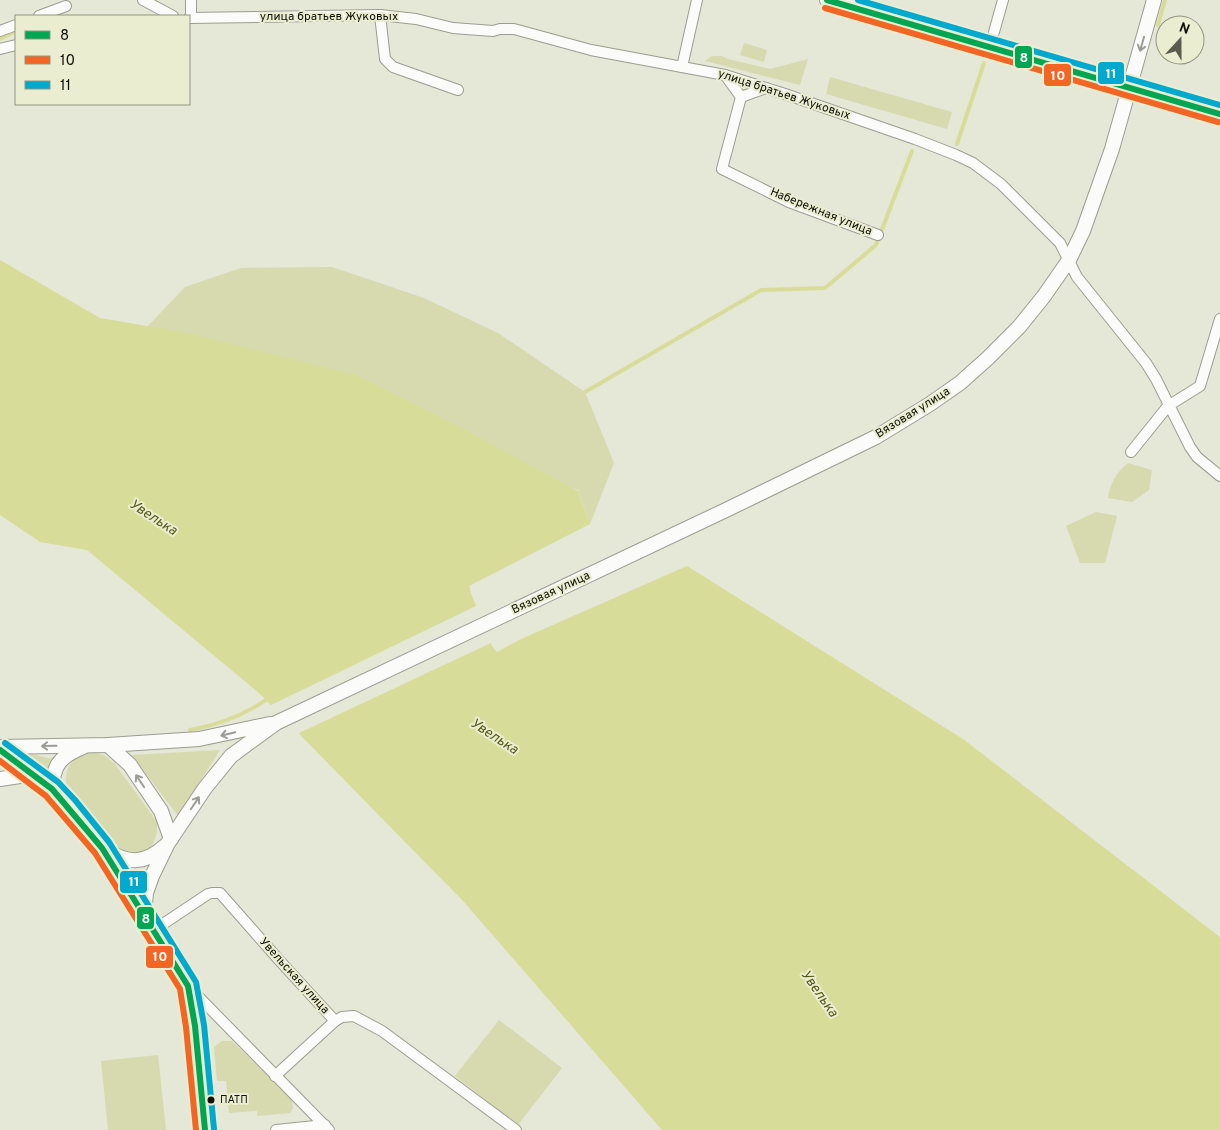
<svg xmlns="http://www.w3.org/2000/svg" width="1220" height="1130" font-family="Overpass,sans-serif">
<style>
.green{fill:#d7daae}
.water{fill:#d8dc99}
.pier{fill:#e5e7d7}
.lines{fill:none;stroke-linecap:round;stroke-linejoin:round}
.stream{stroke:#d8dc99;stroke-width:4}
.street-casing{stroke:#9c9d91;stroke-width:12}
.secondary-casing{stroke:#9c9d91;stroke-width:16}
.street{stroke:#fbfbf9;stroke-width:10}
.secondary{stroke:#fbfbf9;stroke-width:14}
.bus-1-casing{stroke:#ebedd1;stroke-width:10}
.bus-2-casing{stroke:#ebedd1;stroke-width:10}
.bus-3-casing{stroke:#ebedd1;stroke-width:10}
.bus-1{stroke:#00a651;stroke-width:6}
.bus-2{stroke:#f26522;stroke-width:6}
.bus-3{stroke:#00a9ce;stroke-width:6}
.oneway{stroke:#9d9d98}
.bus-dot{fill:#101007;stroke:#ebedd1;stroke-width:2}
.labels{text-anchor:middle;dominant-baseline:central;stroke-width:4;stroke-linejoin:round;paint-order:stroke}
.bus-label{font-size:11px;fill:#101007;stroke:#ebedd1;text-anchor:start}
.street-label{font-size:12px;fill:#101007;stroke:#ebedd1}
.water-label{font-size:14px;font-style:italic;fill:#575918;stroke:#ebedd1}
.line-badge{stroke:#ebedd1;stroke-width:2}
.badge-label{font-size:14px;text-anchor:middle;font-weight:bold;fill:#fff}
</style>
<rect width="100%" height="100%" fill="#e5e7d7"/>
<g class="green">
<path d="M744,43L767,50L764,62L740,55Z"/>
<path d="M712,56H722L728,59L770,69L808,59L800,85L705,61Z"/>
<path d="M830,77L952,112L947,129L826,94Z"/>
<path d="M332,267L424,298L498,333L585,392L614,463L590,524L578,490L147,327L185,287L241,268Z"/>
<path d="M1128,463L1152,470L1149,490L1132,502L1108,498C1110,483 1116,473 1128,463Z"/>
<path d="M1096,512L1117,516L1105,563H1080L1066,526Z"/>
<path d="M220,750L178,816L132,755Z"/>
<path d="M92,752L104,755L115,764L157,822V833L153,844L146,852L134,856L116,851L66,786C66,764 71,757 92,752Z"/>
<path d="M25,753L53,759L55,764L48,778L20,757Z"/>
<path d="M499,1020L562,1068L518,1125L455,1076Z"/>
<path d="M222,1041H232L292,1100L293,1108L290,1113L257,1116V1111L229,1113L226,1081H217L214,1047Z"/>
<path d="M158,1055L166,1130H108L101,1061Z"/>
</g>
<path class="water" d="M0,260L100,318L188,333L357,375L452,423L578,491L590,524L469,586L472,596L492,646L497,652L521,639L687,566L963,739L1220,937V1130H662L464,902L259,693L87,550L40,542L0,515Z"/>
<path class="pier" d="M478,605L493,642L297,734L269,706Z"/>
<g class="lines">
<g class="stream">
<path d="M903,12C953,28 1004,41 1054,57"/>
<path d="M1158,25L1165,0"/>
<path d="M0,39L16,31"/>
<path d="M957,144L984,63"/>
<path d="M585,392L761,290L825,288L876,245L912,151"/>
<path d="M191,736L190,730C218,725 247,714 270,697"/>
</g>
<g class="street-casing">
<g id="street">
<path d="M143,0L173,16"/>
<path d="M191,0V18"/>
<path d="M380,15L385,59L393,67L458,90"/>
<path d="M39,16L66,6"/>
<path d="M189,18L380,15L416,19L453,28L493,31L500,29H514L591,50L725,75L785,94L915,139L956,155L973,163L1001,184L1060,243L1077,277L1146,363L1156,379L1190,447L1197,457L1220,476"/>
<path d="M0,31L16,25"/>
<path d="M994,32L1003,0"/>
<path d="M0,49L16,45"/>
<path d="M682,67L697,0"/>
<path d="M725,75L741,97"/>
<path d="M766,88L741,97L722,169L789,202L878,235"/>
<path d="M1131,452L1168,406L1200,386L1220,319"/>
<path d="M154,930L208,894L212,893H220L279,960L335,1021L342,1017L354,1016L382,1031L516,1130"/>
<path d="M189,987L329,1130"/>
<path d="M275,1076L335,1021"/>
<path d="M276,1130L325,1125"/>
</g>
</g>
<g class="secondary-casing">
<g id="secondary">
<path d="M827,0L989,48L1220,114"/>
<path d="M108,745L130,765L161,811L171,839"/>
<path d="M0,747L108,745L199,739L270,724"/>
<path d="M0,750L52,789L68,806L102,848L188,986L195,1026L205,1130"/>
<path d="M0,779L33,774"/>
<path d="M52,789C53,764 61,756 83,747"/>
<path d="M104,849C128,864 144,865 165,846"/>
<path d="M144,914L146,893L152,876L168,843L205,788L231,756L276,723L726,510L876,437L930,404L960,383L988,358L1019,327L1044,296L1069,260L1083,231L1112,149L1154,0"/>
</g>
</g>
<use href="#street" class="street"/>
<use href="#secondary" class="secondary"/>
<g class="bus-1-casing">
<g id="bus-1">
<path d="M827,0L1220,114"/>
<path d="M0,750L52,789L102,848L188,986L195,1026L205,1130"/>
</g>
</g>
<g class="bus-2-casing">
<g id="bus-2">
<path d="M825,8L1218,122"/>
<path d="M0,761L46,796L95,853L180,989L186,1027L196,1130"/>
</g>
</g>
<g class="bus-3-casing">
<g id="bus-3">
<path d="M858,0L1220,105"/>
<path d="M5,743L58,782L75,800L109,842L196,982L204,1025L214,1129"/>
</g>
</g>
<use href="#bus-1" class="bus-1"/>
<use href="#bus-2" class="bus-2"/>
<use href="#bus-3" class="bus-3"/>
</g>
<defs><path id="oneway-shaft" d="M-6 0H5M1.5-3L5.5 0L1.5 3" fill="none" stroke-width="1.6" stroke-linecap="round" stroke-linejoin="round" transform="scale(1.25)"/></defs>
<g class="oneway">
<use href="#oneway-shaft" transform="translate(1142 44) rotate(106)"/>
<use href="#oneway-shaft" transform="translate(228 734) rotate(167)"/>
<use href="#oneway-shaft" transform="translate(49 746) rotate(179)"/>
<use href="#oneway-shaft" transform="translate(140 781) rotate(-124)"/>
<use href="#oneway-shaft" transform="translate(195 803) rotate(-56)"/>
</g>
<circle class="bus-dot" cx="211" cy="1100" r="4.5"/>
<g class="labels">
<g class="bus-label">
<text x="220" y="1100">ПАТП</text>
</g>
<g class="street-label">
<text x="329" y="17">улица братьев Жуковых</text>
<text transform="translate(784 95) rotate(18)">улица братьев Жуковых</text>
<text transform="translate(821 212) rotate(22)">Набережная улица</text>
<text transform="translate(913 413) rotate(-32)">Вязовая улица</text>
<text transform="translate(551 593) rotate(-25)">Вязовая улица</text>
<text transform="translate(294 976) rotate(48)">Увельская улица</text>
</g>
<g class="water-label">
<text transform="translate(153 518) rotate(33)">Увелька</text>
<text transform="translate(494 737) rotate(33)">Увелька</text>
<text transform="translate(819 994) rotate(55)">Увелька</text>
</g>
</g>
<g class="line-badge">
<rect x="1014" y="45" width="19" height="24" rx="5" fill="#00a651"/>
<rect x="1097" y="61" width="28" height="24" rx="5" fill="#00a9ce"/>
<rect x="1043" y="63" width="29" height="24" rx="5" fill="#f26522"/>
<rect x="119" y="870" width="29" height="24" rx="5" fill="#00a9ce"/>
<rect x="136" y="906" width="19" height="24" rx="5" fill="#00a651"/>
<rect x="145" y="945" width="29" height="24" rx="5" fill="#f26522"/>
</g>
<g class="badge-label">
<text x="1024" y="62">8</text>
<text x="1111" y="78">11</text>
<text x="1058" y="80">10</text>
<text x="134" y="886">11</text>
<text x="146" y="923">8</text>
<text x="160" y="961">10</text>
</g>
<rect x="15" y="15" width="175" height="90" fill="#ebedd1" stroke="#939580"/>
<rect x="25" y="31" width="25" height="8" fill="#00a651" stroke="#939580"/>
<text x="60" y="40" font-size="15" fill="#101007">8</text>
<rect x="25" y="56" width="25" height="8" fill="#f26522" stroke="#939580"/>
<text x="60" y="65" font-size="15" fill="#101007">10</text>
<rect x="25" y="81" width="25" height="8" fill="#00a9ce" stroke="#939580"/>
<text x="60" y="90" font-size="15" fill="#101007">11</text>
<g transform="translate(1180 40) rotate(21)"><circle r="24" fill="#ebedd1" stroke="#939580"/>
<path d="M0-4L9 19L0 12L-9 19Z" fill="#5b5b50"/>
<text y="-8" font-size="14" font-weight="bold" text-anchor="middle" fill="#101007">N</text>
</g>
</svg>
